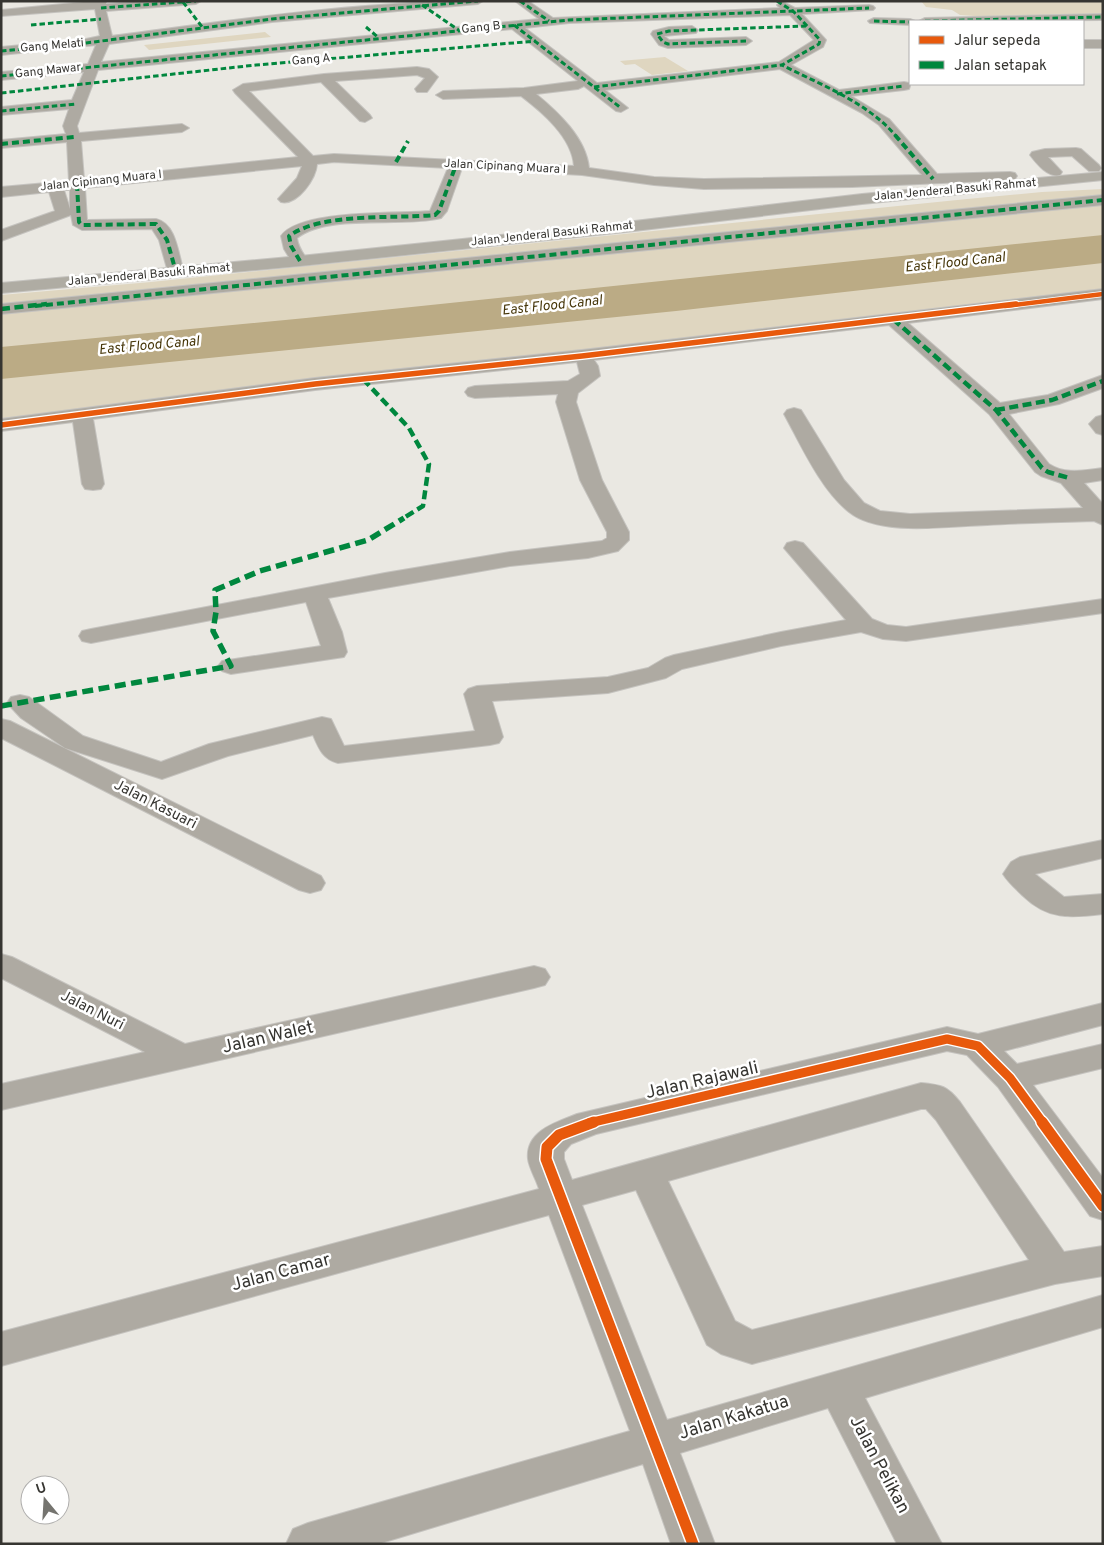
<svg xmlns="http://www.w3.org/2000/svg" width="1104" height="1545" font-family="Overpass,sans-serif">
<style>
.green{fill:#dfd6c0}
.water{fill:#bbab85}
.lines{fill:none;stroke-linecap:round;stroke-linejoin:round}
.minor-casing{stroke:#c5c3bf;stroke-width:2}
.major-casing{stroke:#c5c3bf;stroke-width:2}
.minor{fill:#aeaaa2;fill-rule:evenodd}
.major{fill:#afaca3;fill-rule:evenodd}
.quiet-far3{stroke:#00873e;stroke-width:3;stroke-dasharray:5.5 3;stroke-linecap:butt}
.quiet-far2{stroke:#00873e;stroke-width:4;stroke-dasharray:7 4;stroke-linecap:butt}
.quiet-far1{stroke:#00873e;stroke-width:4.5;stroke-dasharray:9 4.5;stroke-linecap:butt}
.quiet{stroke:#00873e;stroke-width:5.5;stroke-dasharray:11 5.5;stroke-linecap:butt}
.cycleway-far3-casing{stroke:#fff;stroke-width:6}
.cycleway-far2-casing{stroke:#fff;stroke-width:8}
.cycleway-far1-casing{stroke:#fff;stroke-width:12}
.cycleway-casing{stroke:#fff;stroke-width:14}
.cycleway-far3{stroke:#e8590c;stroke-width:4.5}
.cycleway-far2{stroke:#e8590c;stroke-width:5.5}
.cycleway-far1{stroke:#e8590c;stroke-width:9}
.cycleway{stroke:#e8590c;stroke-width:11}
.labels{text-anchor:middle;dominant-baseline:central;stroke-width:5;stroke-linejoin:round;paint-order:stroke}
.far-street-label{font-size:12px;fill:#363531;stroke:#fff}
.far-water-label{font-size:14px;font-style:italic;fill:#453508;stroke:#fff}
.street-label{font-size:15px;fill:#363531;stroke:#fff}
.near-street-label{font-size:18px;fill:#363531;stroke:#fff}
</style>
<rect width="100%" height="100%" fill="#eae8e2"/>
<g class="green">
<path d="M921,1H1103V16L988,17L960,15L952,10L926,7Z"/>
<path d="M265,32L271,37L149,50L144,45Z"/>
<path d="M665,57L688,71L652,75L635,64L625,65L620,61Z"/>
<path d="M1103,189V294L1,425V295L151,282L967,199L1042,192Z"/>
</g>
<path class="water" d="M1103,235V263L676,311L1,379V347L306,318Z"/>
<g class="lines">
<g class="minor-casing">
<g id="minor">
<path d="M94,1H106V4L147,1H201L196,4L106,11L112,36C235,20 359,1 483,1L478,4L272,22L109,44L101,62L539,19L515,1H528L553,18L780,8L777,5L783,2L795,8L869,5L873,6L875,8L873,10L802,14L826,40L823,47L791,65L839,90L904,82L909,83L910,86L909,89L904,90L851,96L889,119L937,174L1010,172L1015,173L1017,176L1015,179L1010,180L852,187L704,189L654,185L582,175L462,168L447,211L441,218C401,228 329,213 297,238C298,247 303,253 308,261L306,265H294L284,249L281,236C300,209 398,214 430,211L448,168L334,162L317,164C316,179 297,206 281,202L278,199L297,178L302,166L85,188L87,220L156,219C177,224 178,255 184,272L182,276H170L168,272L159,240L152,229L82,230L73,225L71,215L1,241V230L55,211L49,192L1,197V187L69,181L67,142L1,148V140L66,134L63,126L69,109L1,115V107L72,100L84,72L1,80V72L88,64L96,45L1,55V47L86,39L100,36L95,9L1,16V10ZM790,15L814,40L779,62L597,83L525,28L569,23ZM512,29L578,81L524,88L443,91L436,95L443,99L521,96C542,112 572,137 574,166L334,154L313,156L249,91L321,82L360,121L365,122L372,118L370,115L335,81L417,75L425,78L415,89L417,92H427L438,77L429,69L417,67L324,74L243,84L233,90L235,93L298,157L84,179L81,141L182,132L189,128L182,124L79,133L77,126L98,70ZM780,69L862,113L879,125L922,175L704,179L654,177L589,168C586,138 558,112 536,94L578,89L584,86L616,111L621,112L628,108L605,90ZM64,190H70V209Z"/>
<path d="M1103,14V20L919,21L925,18Z"/>
<path d="M874,18L910,19L915,21H910V25L870,23L868,21Z"/>
<path d="M692,26L698,30L696,33L664,36L669,40L746,37L752,41L746,45L668,48L659,45L651,34L653,31L669,27Z"/>
<rect x="1083" y="40" width="20" height="8"/>
<path d="M1076,148L1081,149L1099,165L1101,168L1099,171H1089L1072,156L1048,157L1062,172L1060,175C1048,178 1037,164 1030,155L1032,152L1045,149Z"/>
<path d="M1103,195V205L1,314V304Z"/>
<path d="M1103,289V299L908,323L1000,403L1048,395L1103,375V388L1059,404L1009,414L1049,464C1066,475 1084,470 1103,468V480L1084,483L1103,504V525L1094,521C1058,522 1022,523 987,525C949,526 880,537 849,512C821,490 801,445 784,414L787,410L794,408L801,410L844,480L864,503L880,511L910,514L1083,508L1061,483L1041,476L1035,472L989,414L889,325L594,360L598,366L600,376L578,393L576,402L602,480L629,532V540L618,551L588,558L510,566L328,598L342,632L347,652L344,657L231,674L222,671L218,666L222,661L321,646L306,602L91,643L82,641L79,636L82,631L91,629L385,573L510,552L602,541L607,538V532L580,480L556,402L558,394L475,398L468,396L465,392L468,388L475,386L568,381L580,374L577,362L315,390L93,419L104,484L101,489L93,490L85,489L82,484L73,422L1,431V419L315,378L582,350Z"/>
<path d="M1103,415V435L1096,433L1089,424L1096,417Z"/>
<path d="M795,541L803,543L872,619L887,625L906,627L1103,599V613L906,641L883,639L861,632L781,646L682,669L666,678L608,693L492,701L503,737L499,743L490,745L338,763C323,759 319,749 313,735L228,756L162,779L65,748L21,718L7,703L11,697L20,695L29,697L83,736L161,762L209,744L322,717L331,719L344,746L475,731L464,694L468,689L477,686L608,677L648,668L665,658L674,655L781,632L846,620L784,548L787,543Z"/>
<path d="M1,719L10,721L321,876L325,883L321,890L310,893L299,890L1,738Z"/>
<path d="M1103,840V858L1035,874L1064,897L1103,894V914C1069,918 1048,920 1022,895C1015,888 1008,882 1003,874L1011,862L1020,857Z"/>
<path d="M1,954L12,957L185,1044L534,966L545,969L550,977L545,985L534,988L1,1110V1084L145,1052L1,978Z"/>
<path d="M1103,1003V1025L1004,1051L1017,1064L1103,1044V1068L1033,1085L1103,1178V1220L1090,1216L998,1087L967,1055L947,1051L596,1134L571,1144L564,1152V1159L572,1180L921,1083C942,1085 947,1086 960,1102L1064,1252L1103,1246V1276L1055,1284L752,1364L721,1354L707,1345L636,1190L582,1205L667,1420L1103,1295V1327L865,1398L942,1544H897L828,1408L680,1453L715,1544H671L643,1464L378,1544H286L293,1529L308,1523L630,1431L549,1215L1,1366V1332L539,1189C536,1179 529,1168 528,1159C525,1131 557,1122 577,1114L947,1027L978,1034ZM921,1109H926L936,1120L1029,1260L752,1330L735,1321L668,1181Z"/>
</g>
</g>
<g class="major-casing">
<path id="major" d="M1103,172V180L862,204L626,232L300,266L1,293V283L300,256L626,222L862,194Z"/>
</g>
<use href="#minor" class="minor"/>
<use href="#major" class="major"/>
<g class="quiet-far3">
<path d="M520,1L549,21"/>
<path d="M777,1L794,12L820,40L819,44L782,65C821,85 867,102 896,136"/>
<path d="M183,2L203,28"/>
<path d="M422,5L460,31"/>
<path d="M101,8L196,1"/>
<path d="M874,21L910,22"/>
<path d="M925,21L1103,17"/>
<path d="M31,25L101,19"/>
<path d="M514,25L621,108"/>
<path d="M366,27L379,38"/>
<path d="M746,41L668,44L663,42L657,34L669,31L806,26"/>
<path d="M1,51L86,43L272,19L478,1"/>
<path d="M1,76L569,20L869,8"/>
<path d="M594,87L782,65"/>
<path d="M1,93L256,65L536,41"/>
<path d="M837,94L904,86"/>
<path d="M1,111L77,104"/>
</g>
<g class="quiet-far2">
<path d="M895,135L933,179"/>
<path d="M1,144L74,137"/>
<path d="M396,162L408,141"/>
<path d="M77,184L79,222L82,225L156,224L167,240L176,272"/>
<path d="M300,261L291,246L289,236C322,212 394,219 435,215L439,211L456,165"/>
<path d="M35,306L1103,200"/>
</g>
<g class="quiet-far1">
<path d="M1,309L47,304"/>
<path d="M893,319L996,410L1042,468L1048,472L1069,478"/>
<path d="M363,379L409,428L429,464L423,506L402,519"/>
<path d="M996,410L1052,400L1103,381"/>
</g>
<path class="quiet" d="M1,706L231,666L213,631L216,612L215,590L260,571L368,540L404,518"/>
<g class="cycleway-far3-casing">
<path id="cycleway-far3" d="M1005,306L1103,294"/>
</g>
<g class="cycleway-far2-casing">
<path id="cycleway-far2" d="M1,425L315,384L582,356L1016,304"/>
</g>
<g class="cycleway-far1-casing">
<path id="cycleway-far1" d="M589,1123L947,1039L978,1046L1010,1078L1043,1123"/>
</g>
<g class="cycleway-casing">
<g id="cycleway">
<path d="M594,1122L559,1135L547,1147L546,1159L693,1544"/>
<path d="M1042,1122L1103,1206"/>
</g>
</g>
<use href="#cycleway-far3" class="cycleway-far3"/>
<use href="#cycleway-far2" class="cycleway-far2"/>
<use href="#cycleway-far1" class="cycleway-far1"/>
<use href="#cycleway" class="cycleway"/>
</g>
<g class="labels">
<g class="far-street-label">
<text transform="translate(481 28) rotate(-6)">Gang B</text>
<text transform="translate(52 46) rotate(-5)">Gang Melati</text>
<text transform="translate(311 60) rotate(-5)">Gang A</text>
<text transform="translate(48 71) rotate(-6)">Gang Mawar</text>
<text transform="translate(505 167) rotate(3)">Jalan Cipinang Muara I</text>
<text transform="translate(101 181) rotate(-6)">Jalan Cipinang Muara I</text>
<text transform="translate(955 190) rotate(-5)">Jalan Jenderal Basuki Rahmat</text>
<text transform="translate(552 234) rotate(-6)">Jalan Jenderal Basuki Rahmat</text>
<text transform="translate(149 275) rotate(-5)">Jalan Jenderal Basuki Rahmat</text>
</g>
<g class="far-water-label">
<text transform="translate(955 263) rotate(-6)">East Flood Canal</text>
<text transform="translate(552 306) rotate(-6)">East Flood Canal</text>
<text transform="translate(149 346) rotate(-5)">East Flood Canal</text>
</g>
<g class="street-label">
<text transform="translate(155 805) rotate(27)">Jalan Kasuari</text>
<text transform="translate(92 1011) rotate(27)">Jalan Nuri</text>
</g>
<g class="near-street-label">
<text transform="translate(268 1038) rotate(-13)">Jalan Walet</text>
<text transform="translate(702 1081) rotate(-13)">Jalan Rajawali</text>
<text transform="translate(281 1273) rotate(-15)">Jalan Camar</text>
<text transform="translate(734 1418) rotate(-17)">Jalan Kakatua</text>
<text transform="translate(879 1465) rotate(62)">Jalan Pelikan</text>
</g>
</g>
<rect width="1104" height="1545" fill="none" stroke="#363531" stroke-width="5"/>
<rect x="909" y="20" width="175" height="65" fill="#ffffff" stroke="#afaead"/>
<rect x="919" y="36" width="25" height="8" fill="#e8590c" stroke="#afaead"/>
<text x="954" y="45" font-size="15" fill="#363531">Jalur sepeda</text>
<rect x="919" y="61" width="25" height="8" fill="#00873e" stroke="#afaead"/>
<text x="954" y="70" font-size="15" fill="#363531">Jalan setapak</text>
<g transform="translate(45 1500) rotate(342)"><circle r="24" fill="#ffffff" stroke="#afaead"/>
<path d="M0-4L9 19L0 12L-9 19Z" fill="#75746f"/>
<text y="-8" font-size="14" font-weight="bold" text-anchor="middle" fill="#363531">U</text>
</g>
</svg>
